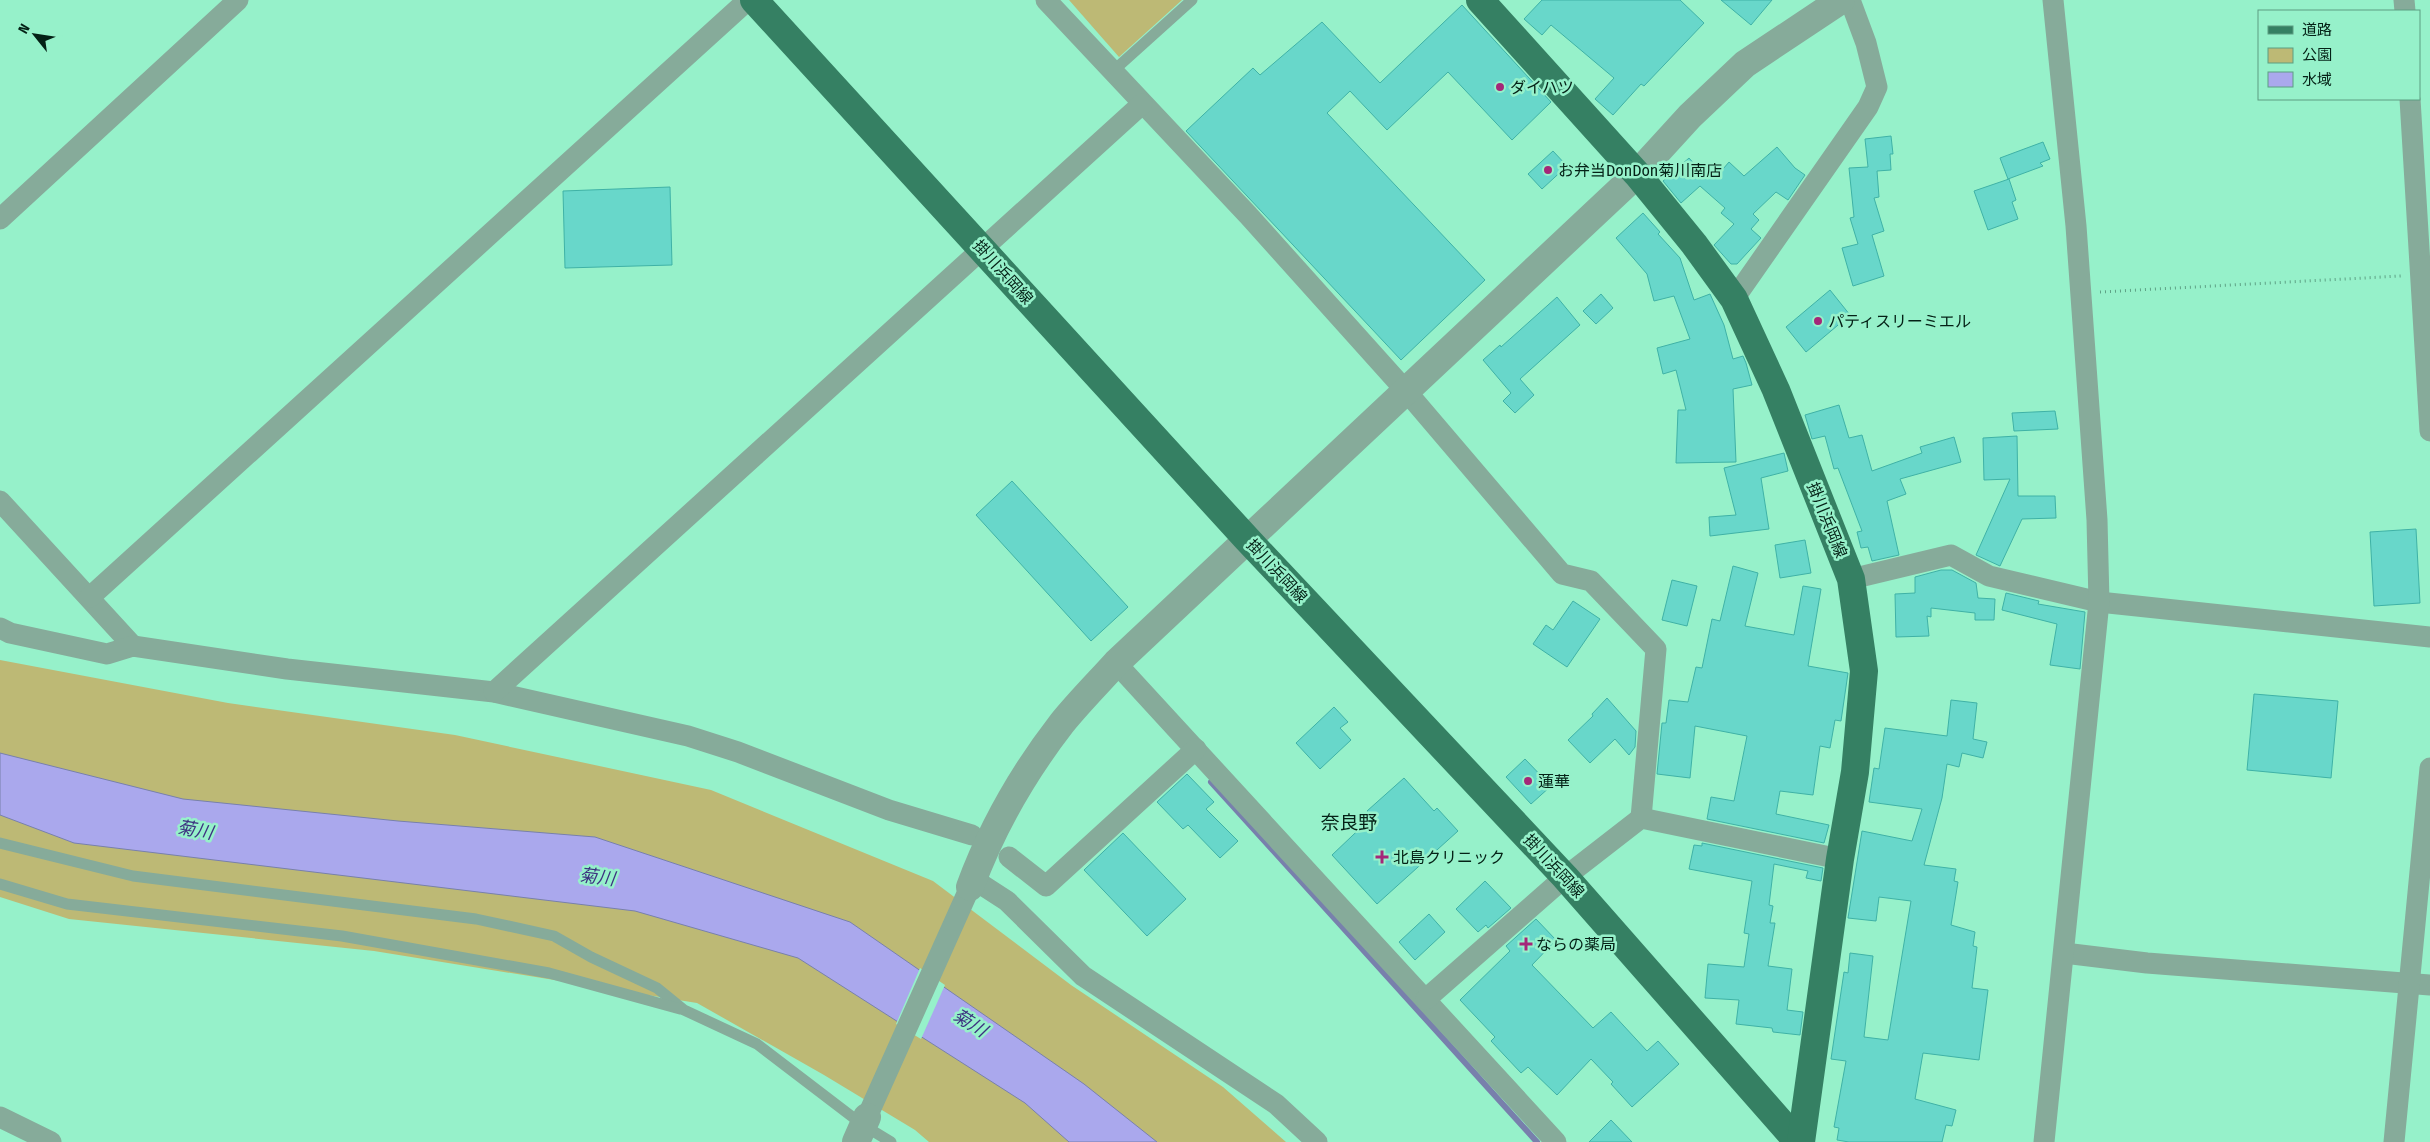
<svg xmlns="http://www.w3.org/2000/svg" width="2430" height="1142" font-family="'Fira Sans Condensed','Noto Sans JP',sans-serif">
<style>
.green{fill:#bdb975}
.water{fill:#aaa8ed;stroke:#7880ac}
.pier{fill:#96f1ca}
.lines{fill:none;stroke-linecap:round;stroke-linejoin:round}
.stream{stroke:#7880ac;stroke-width:6}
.building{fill:#68d7ca;stroke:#3fb2a6}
.path{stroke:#5ea185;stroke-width:3;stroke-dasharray:1 4;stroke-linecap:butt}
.service{stroke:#86ab9a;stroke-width:11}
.minor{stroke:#86ab9a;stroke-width:21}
.tertiary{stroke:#86ab9a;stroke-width:28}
.primary{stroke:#358063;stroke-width:28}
.poi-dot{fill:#a42779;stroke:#96f1ca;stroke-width:2}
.labels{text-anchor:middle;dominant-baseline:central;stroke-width:5;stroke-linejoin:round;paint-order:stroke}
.poi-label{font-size:16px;fill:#042116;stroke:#96f1ca;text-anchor:start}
.street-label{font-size:16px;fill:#042116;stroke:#96f1ca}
.water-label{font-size:18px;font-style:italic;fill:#3d3280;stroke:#96f1ca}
.quarter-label{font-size:19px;fill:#042116;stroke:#96f1ca}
</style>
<rect width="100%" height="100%" fill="#96f1ca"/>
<g class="green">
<path d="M1069,0H1182L1119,57Z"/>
<path d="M0,660L228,703L455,735L711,790L933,881L1071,985L1223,1087L1286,1142H929L915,1130L824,1075L697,1003L374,951L69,919L0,897Z"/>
</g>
<path class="water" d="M0,753L183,799L398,821L595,837L850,922L1084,1084L1157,1142H1069L1025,1103L798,958L635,911L74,843L0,815Z"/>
<path class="pier" d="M920,968L945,985L921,1039L896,1024Z"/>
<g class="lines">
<path class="stream" d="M1211,782L1537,1142"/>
</g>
<g class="building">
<path d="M1542,0H1680L1704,23L1644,86L1641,84L1613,115L1595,99L1614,78L1551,25L1542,35L1524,19Z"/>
<path d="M1721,0H1772L1751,25Z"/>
<path d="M1462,5L1551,102L1512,140L1448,72L1387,130L1350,91L1327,113L1485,280L1401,360L1186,131L1253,68L1260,75L1322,22L1380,83Z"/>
<path d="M1891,136L1893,154H1890L1891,170L1877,171L1879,197L1874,198L1884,231L1872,235L1884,276L1853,286L1842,248L1858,244L1850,218L1854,217L1849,168L1868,167L1865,139Z"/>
<path d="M2043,142L2050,159L2040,163L2043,166L2008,179L2000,158Z"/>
<path d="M1777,147L1795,168L1805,175L1788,200L1776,192L1753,214L1759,220L1751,229L1761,238L1737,264H1731L1714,245L1734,224L1721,213L1725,208L1700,186L1681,203L1663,181L1689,158L1706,177L1717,164L1723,169L1729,162L1744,176Z"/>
<path d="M1553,151L1567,166L1542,189L1528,174Z"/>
<path d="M2009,179L2016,200L2012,202L2018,219L1988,230L1974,191Z"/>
<path d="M670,187L672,265L565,268L563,191Z"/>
<path d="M1643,213L1660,232L1658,234L1680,258L1694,300L1710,294L1724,325L1733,359L1743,356L1746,363L1752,385L1733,389L1736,462L1676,463L1678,410H1686L1676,370L1663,374L1657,348L1690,339L1674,296L1654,301L1647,274L1616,238Z"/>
<path d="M1830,290L1850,315L1806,352L1786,327Z"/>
<path d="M1601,294L1613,308L1596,324L1583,311Z"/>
<path d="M1557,297L1580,325L1520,379L1534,395L1515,413L1503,401L1511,393L1483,360L1500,345L1501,347Z"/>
<path d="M1839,405L1849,438L1862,435L1872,471L1922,453L1920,447L1954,437L1961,462L1900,479L1906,494L1887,501L1899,555L1872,561L1868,547L1861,548L1857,532L1862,531L1838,468L1834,469L1825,436L1812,439L1805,415Z"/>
<path d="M2055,411L2058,429L2014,431L2012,413Z"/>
<path d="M2017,436L2018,496H2055L2056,518L2022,519L2000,566L1976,555L2010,479L1984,480L1983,438Z"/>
<path d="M1784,453L1788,471L1761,478L1769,529L1710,536L1709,517L1736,515L1724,468Z"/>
<path d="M1012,481L1128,607L1091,641L976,515Z"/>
<path d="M2416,529L2420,603L2374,606L2370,532Z"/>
<path d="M1805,540L1811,573L1780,578L1775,545Z"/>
<path d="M1733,566L1758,573L1745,626L1794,635L1803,586L1821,589L1808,666L1848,673L1841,721L1835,720L1830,748L1820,746L1813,795L1780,791L1776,814L1829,825L1824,843L1707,819L1711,797L1734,801L1747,736L1695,726L1690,778L1657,774L1662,723H1666L1669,700L1688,702L1696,667L1702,668L1712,619L1720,621Z"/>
<path d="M1941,570H1952L1976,583L1978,598L1995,599L1994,620H1975V613L1931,608V617L1927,616L1929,636L1896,637L1895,594L1915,593V577Z"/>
<path d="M1672,580L1697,586L1687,626L1662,620Z"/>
<path d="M2006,593L2039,601L2038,604L2085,612L2080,669L2050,665L2057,624L2002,610Z"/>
<path d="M1573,601L1600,619L1567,667L1533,644L1546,625L1553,630Z"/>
<path d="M2254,694L2338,701L2331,778L2247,770Z"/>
<path d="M1607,698L1636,731L1635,747L1629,755L1615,739L1590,763L1568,740L1593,716L1592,714Z"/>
<path d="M1951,700L1977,703L1973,739L1987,742L1983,758L1962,753L1959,767L1947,764L1942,798L1924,865L1956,869L1954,881L1958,882L1951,925L1975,932L1973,946L1977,947L1972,988L1988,990L1979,1060L1923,1053L1915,1099L1956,1110L1952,1126L1946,1125L1942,1142H1849L1837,1140L1839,1128L1834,1127L1846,1061L1831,1059L1844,972L1848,973L1850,953L1873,956L1864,1037L1888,1040L1911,901L1879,897L1876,921L1848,918L1862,831L1912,841L1922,809L1869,802L1874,768L1879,769L1885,728L1947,736Z"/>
<path d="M1334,707L1348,722L1340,728L1351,740L1320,769L1296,743Z"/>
<path d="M1525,759L1551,786L1531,804L1506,777Z"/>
<path d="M1187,774L1214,802L1206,809L1238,841L1220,858L1188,825L1183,829L1157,802Z"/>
<path d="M1404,778L1434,811L1437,808L1458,831L1377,904L1332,855L1372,817L1367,811Z"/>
<path d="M1123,833L1186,899L1147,936L1084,870Z"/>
<path d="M1702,843L1823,868L1821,881L1806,878L1808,871L1774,864L1769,905L1773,906L1770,923H1775L1768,966L1792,969L1787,1010L1803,1012L1800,1035L1773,1032L1772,1028L1736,1024L1739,1000L1705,998L1708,964L1744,967L1749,934L1744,933L1752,881L1689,869L1694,845L1702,846Z"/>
<path d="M1485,881L1511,908L1488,928L1486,925L1478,932L1456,909Z"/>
<path d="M1429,914L1445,932L1415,960L1399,942Z"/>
<path d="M1536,919L1556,940L1532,965L1593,1028L1611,1012L1647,1051L1658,1041L1679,1064L1632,1107L1611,1084L1613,1082L1591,1059L1557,1095L1528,1067L1521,1073L1491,1041L1495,1037L1460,1000L1510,951L1506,946Z"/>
<path d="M1611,1120L1632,1142H1589Z"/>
</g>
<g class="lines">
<path class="path" d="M2100,292L2401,276"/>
<g class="service">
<path d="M1112,72L1192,0"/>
<path d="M0,843L133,876L476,919L554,936L591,957L657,988L684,1010L757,1044L863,1125L891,1142"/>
<path d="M0,884L67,904L342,936L549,973L680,1009"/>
</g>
<g class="minor">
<path d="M1046,0L1248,215L1406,391L1562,574L1591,581L1656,649L1641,818"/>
<path d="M2404,0L2405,11"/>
<path d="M2410,99L2430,431"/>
<path d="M0,219L238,0"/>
<path d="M1734,299L1868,107L1877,87L1866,43L1850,0"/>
<path d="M0,501L133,646"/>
<path d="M1851,579L1951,555L1989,576L2099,602L2430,637"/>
<path d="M90,597L748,0"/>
<path d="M0,628L10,633L107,654L133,646L287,669L494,692L688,736L738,752L889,810L972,835"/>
<path d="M1116,663L1556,1142"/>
<path d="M494,692L1142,104"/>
<path d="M1009,857L1046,886L1196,749"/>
<path d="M973,879L1007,901L1083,976L1276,1104L1317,1142"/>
<path d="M2064,953L2147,963L2430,985"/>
<path d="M1426,999L1565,877L1641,818L1840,859"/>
<path d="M0,1117L51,1142"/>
<path d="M867,1117L970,887"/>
<path d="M2044,1142L2099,602L2097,520L2076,226L2053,0"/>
<path d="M2394,1142L2430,768"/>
</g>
<g class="tertiary">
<path d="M970,887C991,830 1024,772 1062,723C1079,702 1098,683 1116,663L1637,174L1690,116L1745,64L1841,0"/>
<path d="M856,1142L867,1117"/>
</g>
<g class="primary">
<path d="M754,0L1247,539L1565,877L1798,1142"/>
<path d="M1480,0L1637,174L1694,244L1734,299L1776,390L1851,579L1864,671L1855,772L1840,859L1801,1142"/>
</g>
</g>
<g class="poi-dot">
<circle cx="1500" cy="87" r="5"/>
<circle cx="1548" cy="170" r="5"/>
<circle cx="1818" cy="321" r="5"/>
<circle cx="1528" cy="781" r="5"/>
<path d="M1379.5 849.5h5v5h5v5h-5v5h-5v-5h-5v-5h5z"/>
<path d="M1523.5 936.5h5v5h5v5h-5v5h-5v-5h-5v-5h5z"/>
</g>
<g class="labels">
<g class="poi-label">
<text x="1510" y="87">ダイハツ</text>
<text x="1558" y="170">お弁当DonDon菊川南店</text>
<text x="1828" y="321">パティスリーミエル</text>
<text x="1538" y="781">蓮華</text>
<text x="1393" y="857">北島クリニック</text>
<text x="1536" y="944">ならの薬局</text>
</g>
<g class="street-label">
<text transform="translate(1003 272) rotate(48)">掛川浜岡線</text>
<text transform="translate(1827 520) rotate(68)">掛川浜岡線</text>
<text transform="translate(1277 571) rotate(47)">掛川浜岡線</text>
<text transform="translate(1554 866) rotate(47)">掛川浜岡線</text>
</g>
<g class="water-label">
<text transform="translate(195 830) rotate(10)">菊川</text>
<text transform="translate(597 877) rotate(7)">菊川</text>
<text transform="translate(970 1023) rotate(32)">菊川</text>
</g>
<g class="quarter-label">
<text x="1349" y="822">奈良野</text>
</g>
</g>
<rect x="2258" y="10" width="162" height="90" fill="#96f1ca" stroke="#5c9e82"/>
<rect x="2268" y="26" width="25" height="8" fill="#358063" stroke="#5c9e82"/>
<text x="2302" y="35" font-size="15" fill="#042116">道路</text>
<rect x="2268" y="48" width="25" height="15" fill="#bdb975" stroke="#5c9e82"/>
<text x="2302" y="60" font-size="15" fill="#042116">公園</text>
<rect x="2268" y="72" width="25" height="15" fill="#aaa8ed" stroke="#5c9e82"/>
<text x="2302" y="85" font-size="15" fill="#042116">水域</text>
<g transform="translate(35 35) rotate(300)" stroke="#96f1ca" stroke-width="4" paint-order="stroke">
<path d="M0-4L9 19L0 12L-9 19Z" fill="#042116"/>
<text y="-8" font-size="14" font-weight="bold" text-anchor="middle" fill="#042116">N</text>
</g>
</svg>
